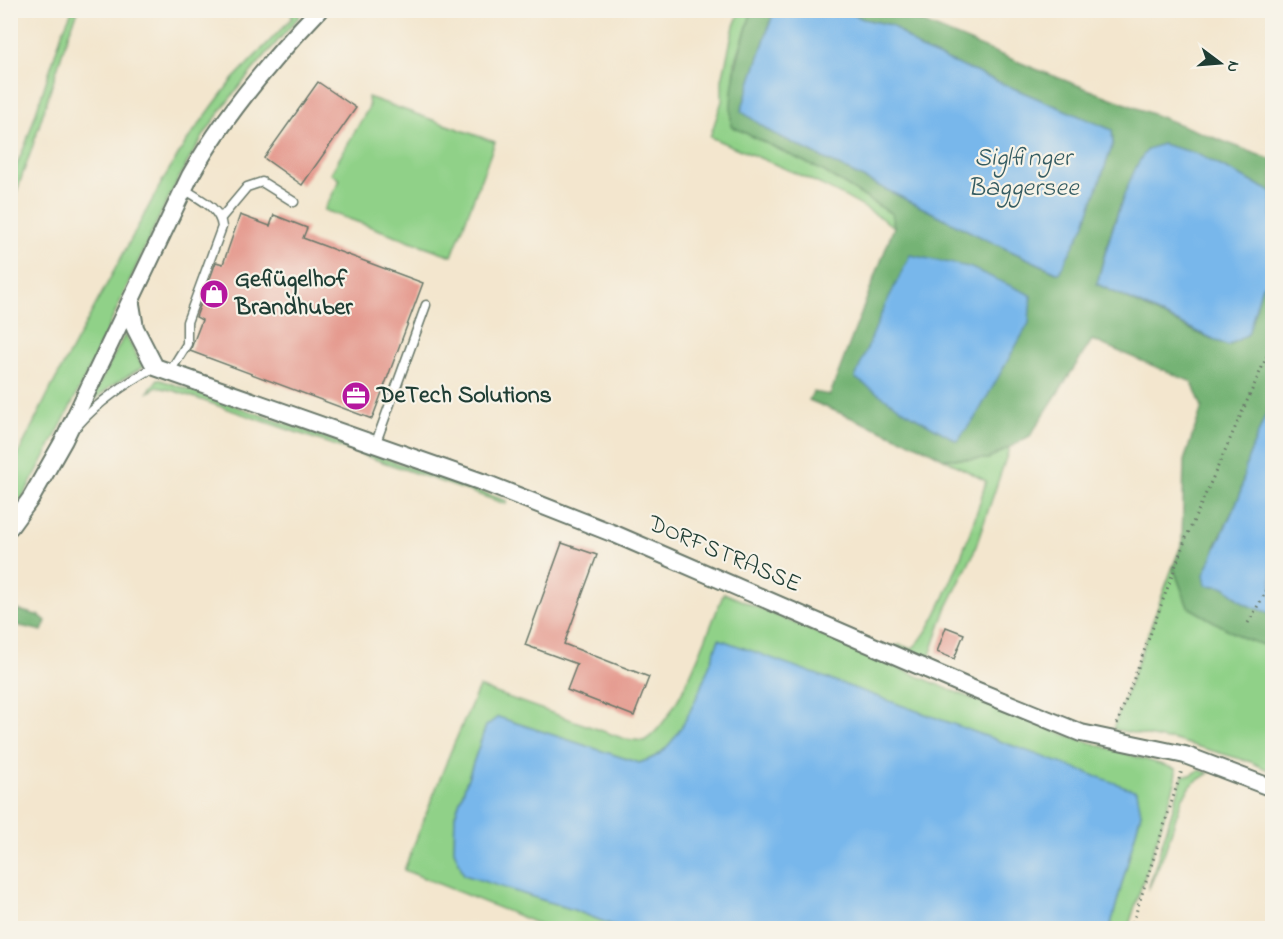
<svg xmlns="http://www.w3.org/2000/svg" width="1283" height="939" font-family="'Indie Flower',sans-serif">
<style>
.green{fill:#90d188;stroke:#58875e;stroke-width:1.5}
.forest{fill:#74b374;stroke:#4a7854;stroke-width:1.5}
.water{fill:#78b7eb;stroke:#4c7a90;stroke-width:1.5}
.building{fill:#e39286}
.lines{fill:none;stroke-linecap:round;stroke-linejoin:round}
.service-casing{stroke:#69786a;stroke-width:11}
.minor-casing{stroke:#69786a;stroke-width:20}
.path{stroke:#69786a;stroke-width:3;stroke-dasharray:1.5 4.5;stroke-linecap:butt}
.service{stroke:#fff;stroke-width:8}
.minor{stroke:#fff;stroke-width:16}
.labels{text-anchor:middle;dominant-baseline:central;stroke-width:4.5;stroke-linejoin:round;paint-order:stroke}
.poi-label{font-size:24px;font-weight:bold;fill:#1f3d34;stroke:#f7f3e8;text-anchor:start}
.street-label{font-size:24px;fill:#1f3d34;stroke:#f7f3e8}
.water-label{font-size:26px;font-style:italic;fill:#355c62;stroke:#f7f3e8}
</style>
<rect width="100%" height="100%" fill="#f7f3e8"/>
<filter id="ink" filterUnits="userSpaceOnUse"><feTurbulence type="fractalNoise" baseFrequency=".0167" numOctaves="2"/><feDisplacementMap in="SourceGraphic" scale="12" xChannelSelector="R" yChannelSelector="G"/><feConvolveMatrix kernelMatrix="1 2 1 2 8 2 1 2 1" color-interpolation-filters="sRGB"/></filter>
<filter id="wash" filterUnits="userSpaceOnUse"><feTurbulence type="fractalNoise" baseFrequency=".008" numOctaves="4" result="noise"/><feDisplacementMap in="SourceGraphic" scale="24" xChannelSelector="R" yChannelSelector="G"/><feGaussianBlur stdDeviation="1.35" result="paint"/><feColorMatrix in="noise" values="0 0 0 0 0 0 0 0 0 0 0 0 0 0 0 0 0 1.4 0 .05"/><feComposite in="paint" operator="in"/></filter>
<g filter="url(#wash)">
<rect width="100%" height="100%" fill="#f3e6ce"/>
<g class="green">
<path d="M72,11H78L68,35L31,151L11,207V178L26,143L62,33Z"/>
<path d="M291,11H299V17C261,60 222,103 193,153C161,208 137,266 110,324C80,390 47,455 11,518L10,471L51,388L164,178L186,142L232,80L292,18Z"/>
<path d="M740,11H752L735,63L731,126L823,171L892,214L894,227C839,187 772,164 710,137L722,101V80L734,26Z"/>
<path d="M368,97L495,142L452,256L324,210L340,180L331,173L369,107Z"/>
<path d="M125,334L143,367L111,386L88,406Z"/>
<path d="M158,379L507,501L506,504L175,391L157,387L147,393Z"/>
<path d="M1010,446L973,555L946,609L928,661L894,646L901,645L911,649C938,631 977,515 986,481L944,459H988Z"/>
<path d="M1173,566L1188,607L1243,638L1272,648V772L1251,762L1171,739L1167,740L1113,729Z"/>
<path d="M724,593L948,689L1057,732L1176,769L1175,783L1128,928H1110L1141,813L719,639C708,670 686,739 656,756C651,759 644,761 639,763L498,717L486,726L455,815L454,850L464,875L574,910L620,928H549L404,870L450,753L479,687L625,739L644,741C679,719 707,633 724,593Z"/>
<path d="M1199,770L1209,773L1193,783L1182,799L1165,851L1148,890L1183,775H1191Z"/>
</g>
<g class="forest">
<path d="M752,11H774L741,111L771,132L987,240L1058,273L1084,226L1113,144L1112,130L921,49L891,25L863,19L846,11H895L1038,70L1272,160V192L1195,153L1148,149C1122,190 1108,237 1097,284L1200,334L1228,346L1248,334L1262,286L1272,279V399L1247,461L1240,495L1215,547L1207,585L1225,587L1245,604L1272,614V648L1243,638L1188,607L1173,566L1182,543L1184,461L1202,407L1192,382L1092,340L1030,436L988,459H944L926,449L809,400L813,392L830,395L894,227L892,214L823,171L731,126C729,82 739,52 752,11Z"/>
<path d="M11,608L40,616L46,621L42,631L11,624Z"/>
</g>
<g class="water">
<path d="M774,11H846L863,19L891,25L921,49L1112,130L1113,144L1084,226L1059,273L987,240L771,132L741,111Z"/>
<path d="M1162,144L1195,153L1272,192V279L1262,286L1248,334L1228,346L1097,284C1103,259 1130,162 1149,149C1152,147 1158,146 1162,144Z"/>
<path d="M910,255L969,267L1031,295L1029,323L975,418L957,441L903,410L855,378L882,312Z"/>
<path d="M1272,399V614L1245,604L1225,587L1206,585L1204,574L1240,495L1247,461Z"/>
<path d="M719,639L1137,791L1141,813L1110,928H620L574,910L464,875L454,850L455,815L486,726L498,717L639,763C645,761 651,759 656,756C685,739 708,669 719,639Z"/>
</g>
<g id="blocks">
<g class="building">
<path d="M318,82L356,108L302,185L264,158Z"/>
<path d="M240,215L270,226L274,215L307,228L303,238L423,283L372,419L190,351L202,320L196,317L216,262L223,264Z"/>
<path d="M562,543L597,555L564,644L649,677L634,716L567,690L577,664L525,645Z"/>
<path d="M946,627L964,634L954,659L937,652Z"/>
</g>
</g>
</g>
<g filter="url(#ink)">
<use href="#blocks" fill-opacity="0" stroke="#69786a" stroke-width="1.5"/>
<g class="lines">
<g class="service-casing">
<g id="service">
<path d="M221,218L247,187L262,182L294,202"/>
<path d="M169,373L187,344V322L222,227C220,207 199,199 184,189"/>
<path d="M77,426C99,401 125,384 155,367"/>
<path d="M375,445L426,305"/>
</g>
</g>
<g class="minor-casing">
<g id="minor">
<path d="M131,304L135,328L155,367L485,483L617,535L968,687L1081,733L1185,755L1272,788"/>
<path d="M10,527L31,498L64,440L190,176C224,116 271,60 319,10"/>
</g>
</g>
<g class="path">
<path d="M1248,623L1268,588"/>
<path d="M1117,724L1186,538L1272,345"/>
<path d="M730,928L732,924"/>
<path d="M1131,928L1182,770"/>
</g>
<use href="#service" class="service"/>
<use href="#minor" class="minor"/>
</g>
</g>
<defs>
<g id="shop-disc" transform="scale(1.5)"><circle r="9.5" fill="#b5179e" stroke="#f7f3e8"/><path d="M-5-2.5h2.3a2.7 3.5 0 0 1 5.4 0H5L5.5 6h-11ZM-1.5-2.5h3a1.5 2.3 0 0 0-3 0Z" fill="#fff"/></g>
<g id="office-disc" transform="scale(1.5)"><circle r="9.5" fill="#b5179e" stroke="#f7f3e8"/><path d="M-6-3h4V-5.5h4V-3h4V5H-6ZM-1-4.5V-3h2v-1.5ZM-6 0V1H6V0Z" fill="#fff"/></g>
</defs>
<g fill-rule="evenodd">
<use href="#shop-disc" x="214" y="294"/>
<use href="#office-disc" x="356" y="396"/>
</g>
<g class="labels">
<g class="poi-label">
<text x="235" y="280">Geflügelhof<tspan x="235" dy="28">Brandhuber</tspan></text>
<text x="377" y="396">DeTech Solutions</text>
</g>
<g class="street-label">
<text transform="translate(724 555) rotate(23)">DORFSTRASSE</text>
</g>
<g class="water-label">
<text x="1023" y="159">Siglfinger<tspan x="1023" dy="30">Baggersee</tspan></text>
</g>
</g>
<rect width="1283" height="939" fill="none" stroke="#f7f3e8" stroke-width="36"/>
<g transform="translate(1220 63) rotate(106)" stroke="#f7f3e8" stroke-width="4.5" paint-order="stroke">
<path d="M0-4.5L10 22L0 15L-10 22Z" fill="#1f3d34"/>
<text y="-9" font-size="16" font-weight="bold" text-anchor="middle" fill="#1f3d34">N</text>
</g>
</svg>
